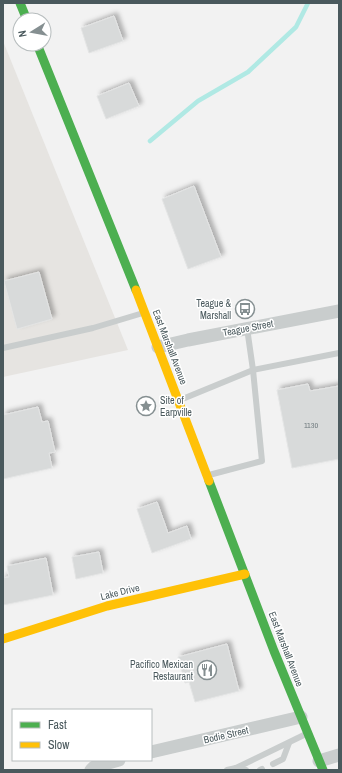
<svg xmlns="http://www.w3.org/2000/svg" width="342" height="773" font-family="'Archivo Narrow',sans-serif">
<style>
.commercial{fill:#e6e4e1}
.lines{fill:none;stroke-linecap:round;stroke-linejoin:round}
.stream{stroke:#b0e9e4;stroke-width:4.5}
.building{fill:#d8dada;stroke:#e3e4e4;filter:url(#shadow)}
.lane{stroke:#c9cdcd;stroke-width:6}
.street{stroke:#c9cdcd;stroke-width:13}
.fast{stroke:#4caf50;stroke-width:9}
.slow{stroke:#ffc107;stroke-width:9}
.labels{text-anchor:middle;dominant-baseline:central;stroke-width:3;stroke-linejoin:round;paint-order:stroke}
.number-label{font-size:8px;fill:#6f7a7e}
.poi-label{font-size:10px;fill:#4a595d;stroke:#fff;text-anchor:end}
.street-label{font-size:10px;fill:#4a595d;stroke:#fff}
</style>
<defs>
<filter id="shadow"><feDropShadow dx="3.5" dy="-3.5" stdDeviation="2" flood-color="#0004"/></filter>
</defs>
<rect width="100%" height="100%" fill="#f2f2f2"/>
<path class="commercial" d="M3,41L128,350L3,377Z"/>
<g class="lines">
<path class="stream" d="M150,141L198,101L248,72L296,27L308,3"/>
</g>
<g class="building">
<path d="M114,16L123,41L89,53L81,28Z"/>
<path d="M129,83L139,106L106,119L97,96Z"/>
<path d="M194,186L221,257L188,269L162,199Z"/>
<path d="M39,272L52,319L17,329L4,281Z"/>
<path d="M308,384L310,391L339,386V459L292,468L277,390Z"/>
<path d="M38,407L42,422L48,421L55,452L49,453L52,468L3,479V415Z"/>
<path d="M157,502L168,533L187,526L191,539L152,553L137,509Z"/>
<path d="M99,552L103,573L76,579L72,557Z"/>
<path d="M46,558L53,595L3,605V578L9,577L7,566Z"/>
<path d="M227,644L239,691L195,702L189,682L185,683L178,657Z"/>
</g>
<g class="lines">
<g class="lane">
<path d="M3,348L93,328L143,313"/>
<path d="M180,400L253,370L339,353"/>
<path d="M209,475L262,461L253,370L247,328"/>
<path d="M273,764L283,759L289,743"/>
<path d="M236,768L246,770"/>
<path d="M227,770L236,768L306,734"/>
<path d="M260,770L262,769"/>
</g>
<g class="street">
<path d="M158,347L188,340L339,311"/>
<path d="M151,752L301,717"/>
<path d="M319,761L339,755"/>
<path d="M91,770L94,767L119,760"/>
</g>
<g class="fast">
<path d="M20,3L27,20"/>
<path d="M37,44L136,290"/>
<path d="M209,481L274,651L323,770"/>
</g>
<g class="slow">
<path d="M136,290L209,481"/>
<path d="M3,639L107,606L245,574"/>
</g>
</g>
<defs>
<g id="bus-ring" transform="scale(1)"><circle r="9.5" fill="#fff" stroke="#858f91" stroke-width="1.5"/><path d="M-5-6H5V4H4V6H2V4H-2V6H-4V4H-5ZM-3.5-4V0h7V-4ZM-3.5 1.2v1.5H-2V1.2ZM2 1.2v1.5H3.5V1.2Z" fill="#858f91"/></g>
<g id="sight-ring" transform="scale(1)"><circle r="9.5" fill="#fff" stroke="#858f91" stroke-width="1.5"/><path d="M0-6L1.8-2.2L6-1.7L2.9 1.2L3.7 5.4L0 3.3L-3.7 5.4L-2.9 1.2L-6-1.7L-1.8-2.2Z" fill="#858f91"/></g>
<g id="restaurant-ring" transform="scale(1)"><circle r="9.5" fill="#fff" stroke="#858f91" stroke-width="1.5"/><path d="M-5-6h1v4h1v-4h1v4h1v-4h1v5L-1.5 .5V6h-2V.5L-5-1ZM5-6V6H3V1.5H1.5Q1.5-4 5-6Z" fill="#858f91"/></g>
</defs>
<g fill-rule="evenodd">
<use href="#bus-ring" x="245" y="309"/>
<use href="#sight-ring" x="146" y="406"/>
<use href="#restaurant-ring" x="207" y="670"/>
</g>
<g class="labels">
<g class="number-label">
<text x="311" y="425">1130</text>
</g>
<g class="poi-label">
<text x="231" y="303">Teague &amp;<tspan x="231" dy="12">Marshall</tspan></text>
<text x="160" y="400" text-anchor="start">Site of<tspan x="160" dy="12">Earpville</tspan></text>
<text x="193" y="664">Pacifico Mexican<tspan x="193" dy="12">Restaurant</tspan></text>
</g>
<g class="street-label">
<text transform="translate(248 328) rotate(-11)">Teague Street</text>
<text transform="translate(170 347) rotate(69)">East Marshall Avenue</text>
<text transform="translate(120 592) rotate(-14)">Lake Drive</text>
<text transform="translate(286 649) rotate(69)">East Marshall Avenue</text>
<text transform="translate(226 735) rotate(-13)">Bodie Street</text>
</g>
</g>
<rect width="342" height="773" fill="none" stroke="#4a595d" stroke-width="8"/>
<rect x="12" y="709" width="140" height="52" fill="#ffffff" stroke="#b7bdbe"/>
<rect x="20" y="722" width="20" height="6" fill="#4caf50" stroke="#b7bdbe"/>
<text x="48" y="729" font-size="12" fill="#4a595d">Fast</text>
<rect x="20" y="742" width="20" height="6" fill="#ffc107" stroke="#b7bdbe"/>
<text x="48" y="749" font-size="12" fill="#4a595d">Slow</text>
<g transform="translate(32 32) rotate(259)"><circle r="19" fill="#ffffff" stroke="#b7bdbe"/>
<path d="M0-3L7 15L0 10L-7 15Z" fill="#858f91"/>
<text y="-6" font-size="11" font-weight="bold" text-anchor="middle" fill="#4a595d">N</text>
</g>
</svg>
